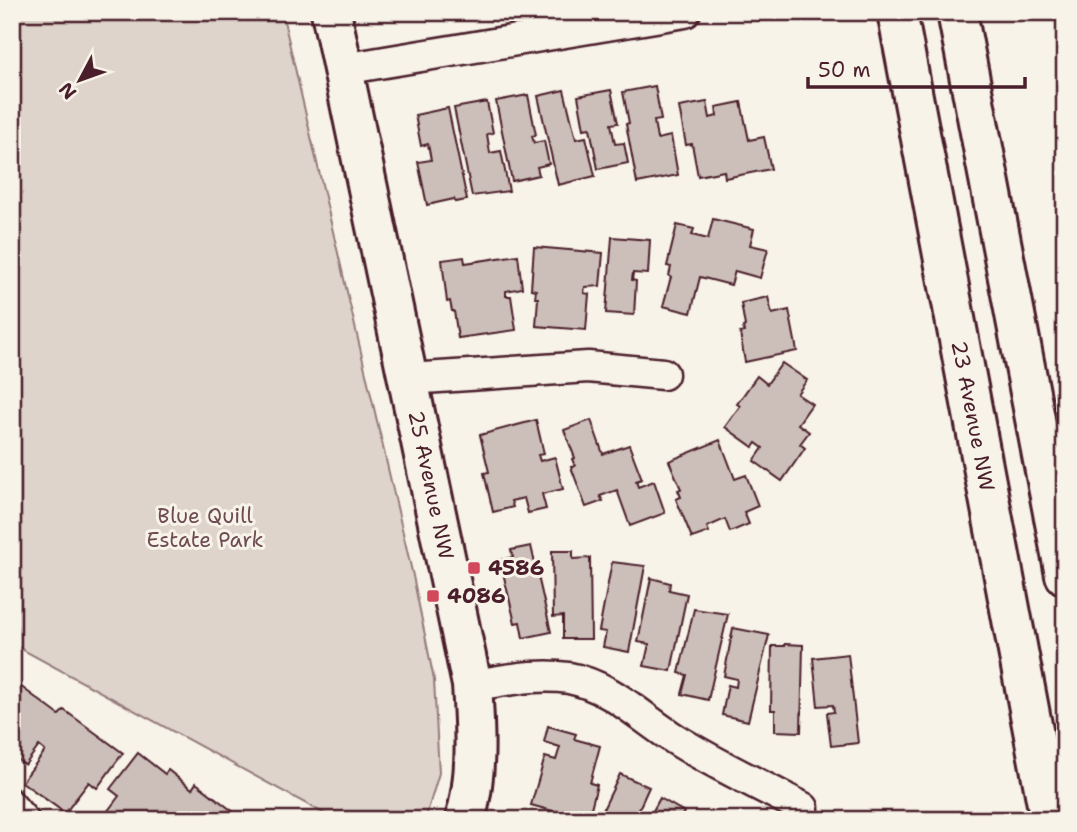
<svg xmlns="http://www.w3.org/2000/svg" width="1077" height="832" font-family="'Shantell Sans',sans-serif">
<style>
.green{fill:#ded4cc;stroke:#947a7c;stroke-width:2}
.building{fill:#ccbfb9;stroke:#4a1f2b;stroke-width:2}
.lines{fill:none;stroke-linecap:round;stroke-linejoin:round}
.lane-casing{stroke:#4a1f2b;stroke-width:21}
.street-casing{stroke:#4a1f2b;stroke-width:35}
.secondary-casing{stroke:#4a1f2b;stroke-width:44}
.lane{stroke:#f7f3e8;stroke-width:16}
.street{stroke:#f7f3e8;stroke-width:30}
.secondary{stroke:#f7f3e8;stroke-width:38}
.poi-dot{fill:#d1495b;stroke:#f7f3e8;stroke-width:2.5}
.labels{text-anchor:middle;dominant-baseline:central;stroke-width:6;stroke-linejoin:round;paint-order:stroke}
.street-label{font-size:21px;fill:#4a1f2b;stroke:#f7f3e8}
.park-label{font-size:21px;fill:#6f4c53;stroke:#f7f3e8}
.poi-label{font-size:21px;font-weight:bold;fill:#4a1f2b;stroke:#f7f3e8;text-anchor:start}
</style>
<rect width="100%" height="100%" fill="#f7f3e8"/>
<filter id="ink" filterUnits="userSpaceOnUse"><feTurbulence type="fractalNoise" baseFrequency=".0143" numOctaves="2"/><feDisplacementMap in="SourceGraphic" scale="14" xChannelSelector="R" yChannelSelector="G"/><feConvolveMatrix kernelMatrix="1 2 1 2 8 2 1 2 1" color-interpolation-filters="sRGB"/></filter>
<g filter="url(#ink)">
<path class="green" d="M21,12H282L413,576L434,680L439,773L425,820H336L12,644V20Z"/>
<g class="building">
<path d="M655,86L661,120L654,121L657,139L671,136L678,175L637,183L626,124L629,123L623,92Z"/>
<path d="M564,90L576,139L586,137L595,176L558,185L538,96Z"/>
<path d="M611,90L618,123L611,124L615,144L624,143L628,163L598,169L590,128L584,129L578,96Z"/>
<path d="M528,95L536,135L532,136L534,143L544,141L549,164L537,167L539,175L512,181L496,101Z"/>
<path d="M487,102L493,133L487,134L490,153L501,151L509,191L472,196L454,108Z"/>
<path d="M707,102L710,118L717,116L716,107L741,102L749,140L764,137L771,169L725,178L724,171L698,176L692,144L686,145L679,107Z"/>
<path d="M448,108L467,200L455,202L454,199L427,205L418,162L431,160L428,144L421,146L415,115Z"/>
<path d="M713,219L754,229L750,245L768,249L760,278L735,271L731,285L700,277L691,313L663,306L671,277L669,276L671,267L667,266L677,225L694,229L692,235L708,239Z"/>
<path d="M612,237L650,240L648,274L633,273L632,280L636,281L634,315L606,313Z"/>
<path d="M534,247L603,253L600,286L585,287L584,293L589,294L586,330L536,326L538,298H535L536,290L531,289Z"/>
<path d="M518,255L522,288L506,291V296H511L516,330L458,338L454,311H452L450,301L447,302L442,260L464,257L465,263Z"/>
<path d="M768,297L772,314L789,310L797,351L745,362L740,333L744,332L743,327L745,326L741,303Z"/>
<path d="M782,363L807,380L797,394L812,404L798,424L809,432L800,444L805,448L782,481L754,461L763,448L756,443L753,447L725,427L740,406L737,404L757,376L767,384Z"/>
<path d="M536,420L544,454L538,455L540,461L555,457L563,489L542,494L546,509L528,513L524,498L511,501L513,507L493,512L484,473L489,472L480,435Z"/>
<path d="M591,420L603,454L629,445L642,479L636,481L638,487L654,481L665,513L630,526L617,490L600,496L603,501L586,507L571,467L575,466L572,459L575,458L564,430Z"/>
<path d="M720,440L735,479L746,475L758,506L744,512L749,524L730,532L725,519L707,527L709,532L692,538L676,499L681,497L678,490L681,489L669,461Z"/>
<path d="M531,546L551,632L523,638L520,622L515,623L500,560L513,557L511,550Z"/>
<path d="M552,551H573V559L590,558L591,639H563V616L553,617Z"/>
<path d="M612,562L645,566L629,652L603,647L606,632L599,631Z"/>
<path d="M651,578L670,583L669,590L687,594L671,671L644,666L649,644L638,642Z"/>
<path d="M694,609L728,614L708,700L682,694L687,675L679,673Z"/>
<path d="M733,628L769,635L748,721L722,715L728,685L736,687L737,679L724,676Z"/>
<path d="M785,644L803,645L801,732L775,731V710H771L772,646H785Z"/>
<path d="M848,654L858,743L831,746L827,713L834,712L833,705L818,706L813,658Z"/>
<path d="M12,680L59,715L64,710L123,753L97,788L89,782L65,813L22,782L45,751L39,746L25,765L12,756Z"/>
<path d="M548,726L576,734L574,739L600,746L590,783L597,785L588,820H565L562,819L563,814L531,805L545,757L556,760L560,747L544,742Z"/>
<path d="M138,753L165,774L168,770L192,789L196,783L244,820H101L119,796L110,789Z"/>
<path d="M620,774L649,787L634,820H598Z"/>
<path d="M660,798L684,812L680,820H648Z"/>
</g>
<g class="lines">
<g class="lane-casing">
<path id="lane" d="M12,797L32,820"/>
</g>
<g class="street-casing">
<g id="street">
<path d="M343,69L685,12"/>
<path d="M409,379L588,367L663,374"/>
<path d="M472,685C504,681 537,673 569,678C611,686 640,717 675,739C716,765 761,785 803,808"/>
</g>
</g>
<g class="secondary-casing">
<g id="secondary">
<path d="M331,12L472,685C475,730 478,775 465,820"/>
<path d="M897,12L1050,820"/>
<path d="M957,12L1065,575"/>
</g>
</g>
<use href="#lane" class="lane"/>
<use href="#street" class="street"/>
<use href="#secondary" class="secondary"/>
</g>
</g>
<g class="poi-dot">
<rect x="467" y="561" width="14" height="14" rx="3.5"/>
<rect x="426" y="589" width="14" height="14" rx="3.5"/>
</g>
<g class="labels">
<g class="street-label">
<text transform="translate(973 416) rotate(79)">23 Avenue NW</text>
<text transform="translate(431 485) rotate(78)">25 Avenue NW</text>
</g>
<g class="park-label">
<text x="205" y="516">Blue Quill<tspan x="205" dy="24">Estate Park</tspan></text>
</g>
<g class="poi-label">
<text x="488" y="568">4586</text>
<text x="447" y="596">4086</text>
</g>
</g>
<rect width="1077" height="832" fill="none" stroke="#f7f3e8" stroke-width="42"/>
<rect x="21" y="21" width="1035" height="790" fill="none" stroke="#4a1f2b" stroke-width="2.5" filter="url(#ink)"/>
<g transform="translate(80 80) rotate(229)" stroke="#f7f3e8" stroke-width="5" paint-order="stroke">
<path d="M0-5L12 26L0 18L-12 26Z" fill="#4a1f2b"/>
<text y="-10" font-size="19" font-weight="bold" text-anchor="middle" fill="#4a1f2b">N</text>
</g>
<path d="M808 77v10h217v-10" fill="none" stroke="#4a1f2b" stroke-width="3.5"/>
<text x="818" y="77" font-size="21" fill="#4a1f2b" stroke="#f7f3e8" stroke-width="5" paint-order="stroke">50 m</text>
</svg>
